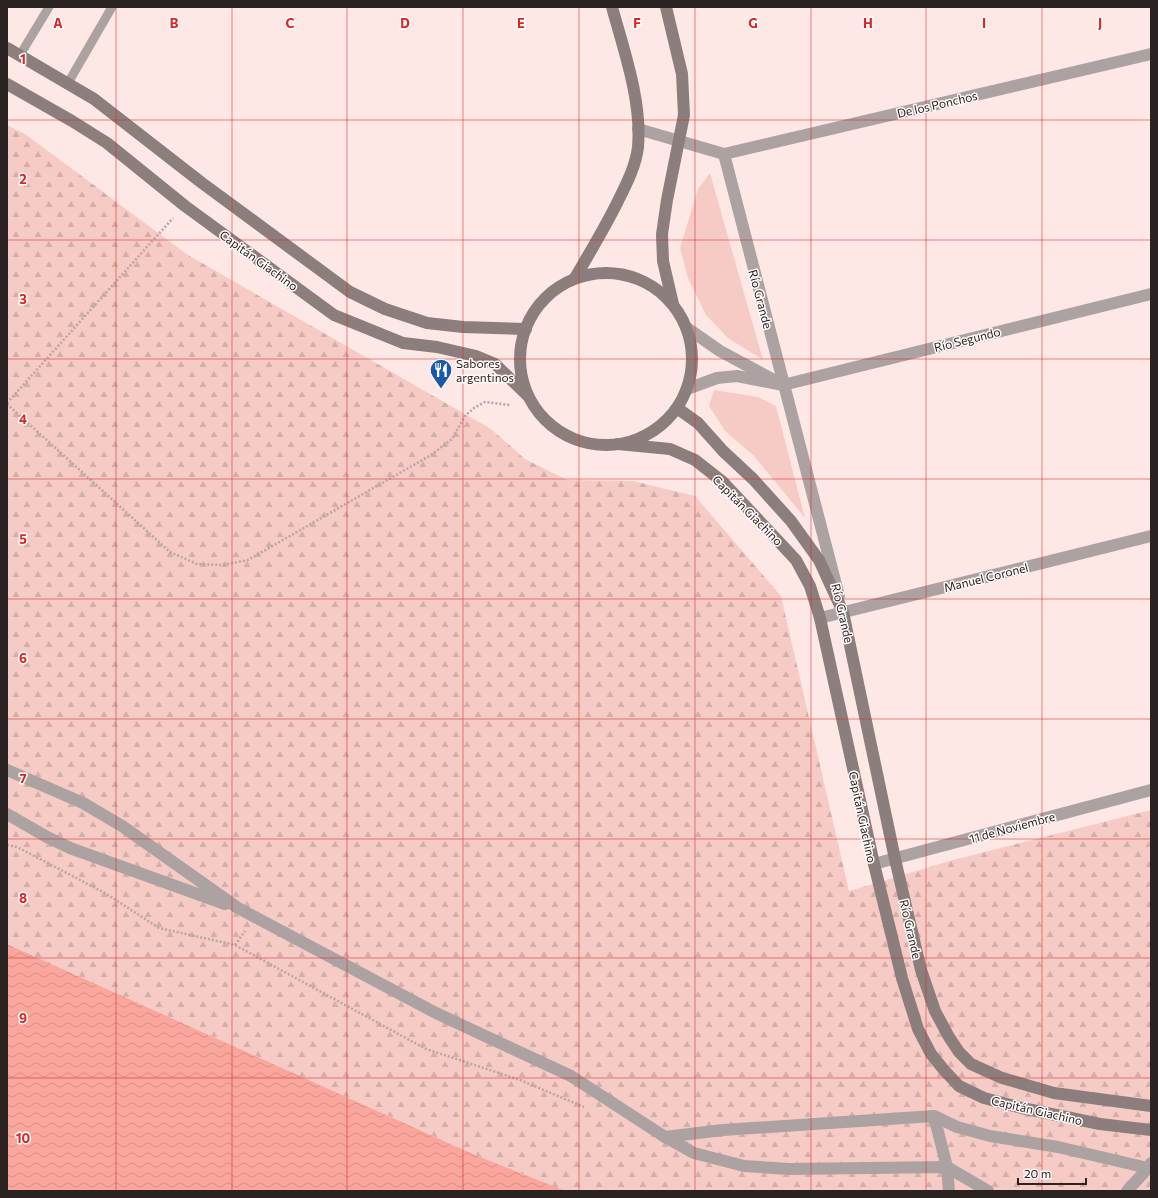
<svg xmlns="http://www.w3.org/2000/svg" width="1158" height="1198" font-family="Commissioner,sans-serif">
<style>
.forest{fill:url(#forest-firs)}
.park{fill:#f7cbc5}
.water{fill:url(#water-waves)}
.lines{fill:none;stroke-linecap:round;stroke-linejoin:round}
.path{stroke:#b8a6a4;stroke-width:2.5;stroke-dasharray:2 2;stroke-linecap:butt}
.lane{stroke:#aba2a1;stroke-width:9}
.street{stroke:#aba2a1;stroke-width:12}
.secondary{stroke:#8b7e7c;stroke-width:12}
.grid{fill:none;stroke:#d62828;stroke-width:1;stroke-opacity:0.55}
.labels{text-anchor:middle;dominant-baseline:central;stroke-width:3;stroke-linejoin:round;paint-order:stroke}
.street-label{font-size:12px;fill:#2b2322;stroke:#fefaf9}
.poi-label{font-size:12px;fill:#2b2322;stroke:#fefaf9;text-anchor:start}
.grid-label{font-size:13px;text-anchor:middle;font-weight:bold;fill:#d62828;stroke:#fefaf9;stroke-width:3;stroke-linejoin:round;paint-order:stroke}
</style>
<defs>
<pattern id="forest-firs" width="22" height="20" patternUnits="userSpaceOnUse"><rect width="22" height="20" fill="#f7cbc5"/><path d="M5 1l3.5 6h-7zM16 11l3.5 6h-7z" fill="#d4aea9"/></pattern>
<pattern id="water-waves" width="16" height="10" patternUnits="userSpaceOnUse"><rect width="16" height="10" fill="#faa69c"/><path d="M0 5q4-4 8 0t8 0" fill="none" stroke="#d68f86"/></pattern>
</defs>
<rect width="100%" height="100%" fill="#fee8e5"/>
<path class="forest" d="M7,125L25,134L188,255L491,429L525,459L567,480L633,481L695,496L781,596L849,891L953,860L1151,810V1191H566L473,1154L7,944Z"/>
<g class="park">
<path d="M710,173L763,360L728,338L706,315L688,278L680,248L698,189Z"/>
<path d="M714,390L758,397L776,406L805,518L754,456L725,431L709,406Z"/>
</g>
<path class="water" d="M7,944L473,1154L566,1191H7Z"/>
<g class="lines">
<g class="path">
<path d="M7,403L173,218"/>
<path d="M7,404L170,552L197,564L222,565L248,560L431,455L452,439L465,416L474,408L485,402L510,405"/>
<path d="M7,845L17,847L105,893L159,928L235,945L426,1049L520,1080L584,1107"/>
<path d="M235,945L245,931"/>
</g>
<g class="lane">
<path d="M20,55L49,7"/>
<path d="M68,83L112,7"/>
</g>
<g class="street">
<path d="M638,129L724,154L1151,54"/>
<path d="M724,154L839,596"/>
<path d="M687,328L720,351L774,380"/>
<path d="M687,389L717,378L737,376L783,385L1151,294"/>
<path d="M820,618L1151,536"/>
<path d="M7,770L83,803L122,826L238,908L436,1013L571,1076L665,1137L694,1153L744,1166L789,1169L947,1167L988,1191"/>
<path d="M7,814L47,837L70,848L225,904"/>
<path d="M874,864L1151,790"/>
<path d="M934,1116L947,1167L949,1191"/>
<path d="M665,1137L723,1130L934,1116L957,1127L990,1136L1058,1147L1148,1168"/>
<path d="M1127,1191L1148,1168L1151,1163"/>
</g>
<g class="secondary">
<path d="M666,7L682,74L684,115L667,200L662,234L663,261L673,304"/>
<path d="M7,48L94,99L202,183L350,292L385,309L427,323L463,327L526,329"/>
<path d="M7,84L72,121L107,143L185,206L334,315L403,343L437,347L476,356L495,364L528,396"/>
<circle cx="606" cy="359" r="86"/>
<path d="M575,278C590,252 606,226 619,199C627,183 636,165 638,147C642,101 624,51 612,7"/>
<path d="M677,408L698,423L723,451L753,479L791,521L819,560L843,612L895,859L921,970L935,1011L949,1037L959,1052L971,1064L1002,1078L1054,1093L1151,1106"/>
<path d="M618,444L670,449L695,460L723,482L796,560L810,586L820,618L874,864L902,978L918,1029L931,1054L944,1070L959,1086L984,1098L1022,1108L1100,1124L1151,1130"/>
</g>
</g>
<path class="grid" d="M116,7V1191M232,7V1191M347,7V1191M463,7V1191M579,7V1191M695,7V1191M811,7V1191M926,7V1191M1042,7V1191M7,120H1151M7,240H1151M7,359H1151M7,479H1151M7,599H1151M7,719H1151M7,839H1151M7,958H1151M7,1078H1151"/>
<defs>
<g id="restaurant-pin" transform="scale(1.15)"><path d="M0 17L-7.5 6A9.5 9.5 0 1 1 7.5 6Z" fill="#1a58a9" stroke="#fefaf9"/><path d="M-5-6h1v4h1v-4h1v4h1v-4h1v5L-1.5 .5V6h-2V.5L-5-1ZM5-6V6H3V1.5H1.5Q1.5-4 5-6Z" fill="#fff"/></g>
</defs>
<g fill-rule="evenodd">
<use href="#restaurant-pin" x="441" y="370"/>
</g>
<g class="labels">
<g class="street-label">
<text transform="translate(937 104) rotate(-13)">De los Ponchos</text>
<text transform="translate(259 260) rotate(36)">Capitán Giachino</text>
<text transform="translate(761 299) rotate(75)">Río Grande</text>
<text transform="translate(967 339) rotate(-14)">Río Segundo</text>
<text transform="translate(748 510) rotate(45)">Capitán Giachino</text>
<text transform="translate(986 577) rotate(-14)">Manuel Coronel</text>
<text transform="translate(843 613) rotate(77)">Río Grande</text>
<text transform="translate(863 817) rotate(78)">Capitán Giachino</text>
<text transform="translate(1012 827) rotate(-15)">11 de Noviembre</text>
<text transform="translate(911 929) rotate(77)">Río Grande</text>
<text transform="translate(1037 1110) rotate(13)">Capitán Giachino</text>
</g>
<g class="poi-label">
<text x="456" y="363">Sabores<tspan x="456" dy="14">argentinos</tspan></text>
</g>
</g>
<g class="grid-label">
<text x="58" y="28">A</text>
<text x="174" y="28">B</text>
<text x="290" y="28">C</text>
<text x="405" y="28">D</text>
<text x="521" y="28">E</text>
<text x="637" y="28">F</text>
<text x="753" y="28">G</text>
<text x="868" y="28">H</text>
<text x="984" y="28">I</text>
<text x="1100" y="28">J</text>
<text x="23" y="64">1</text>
<text x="23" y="184">2</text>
<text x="23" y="304">3</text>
<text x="23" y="424">4</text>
<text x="23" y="544">5</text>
<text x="23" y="663">6</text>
<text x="23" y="783">7</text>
<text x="23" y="903">8</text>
<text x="23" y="1023">9</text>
<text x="23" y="1143">10</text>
</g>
<rect width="1158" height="1198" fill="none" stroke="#2b2322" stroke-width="16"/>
<path d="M1018 1178v6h68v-6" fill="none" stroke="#2b2322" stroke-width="2"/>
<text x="1024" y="1178" font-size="12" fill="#2b2322" stroke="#fefaf9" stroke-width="3" paint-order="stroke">20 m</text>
</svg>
